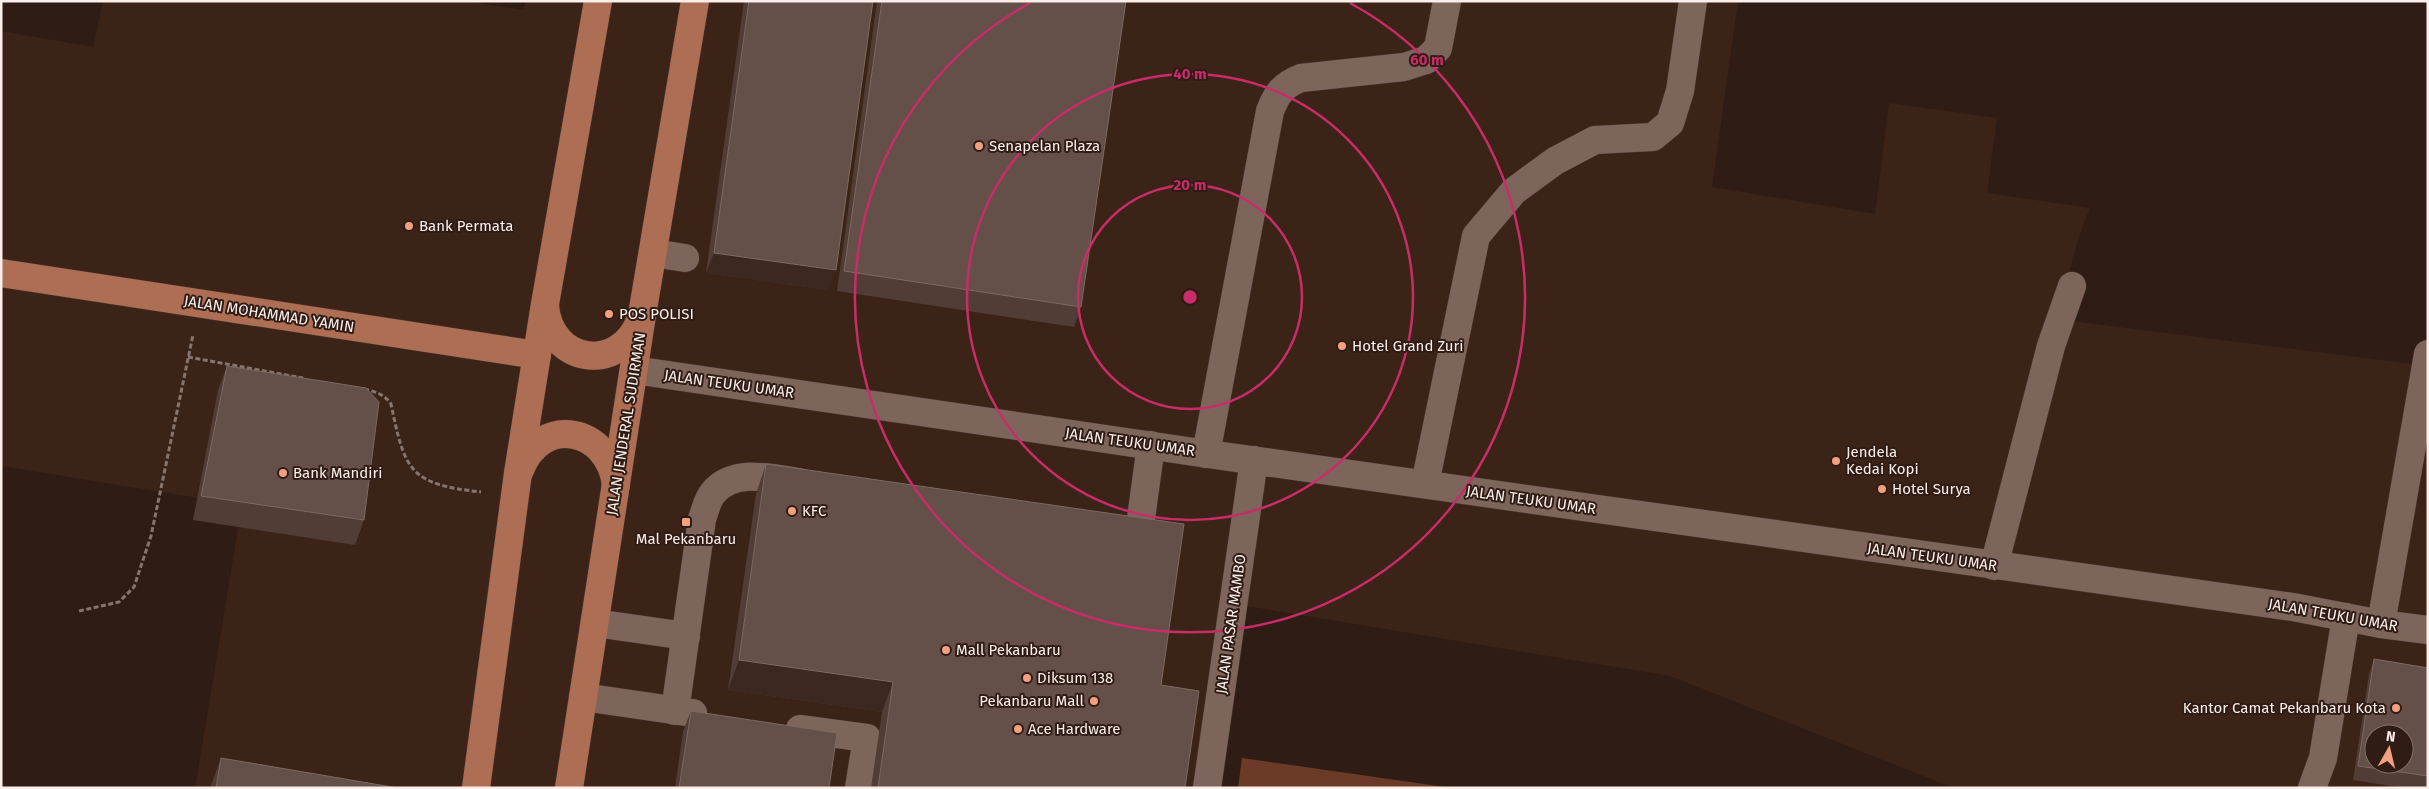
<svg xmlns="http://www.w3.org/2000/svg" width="2429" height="789" font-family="'Fira Sans',sans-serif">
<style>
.built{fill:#3c2318;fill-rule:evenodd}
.green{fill:#6b3b28}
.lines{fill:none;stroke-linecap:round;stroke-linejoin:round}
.minor-casing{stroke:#493935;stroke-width:29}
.major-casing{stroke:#493935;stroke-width:29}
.path{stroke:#85756e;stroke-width:3;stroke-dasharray:5 2.5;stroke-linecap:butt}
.minor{stroke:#7d655c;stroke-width:28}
.major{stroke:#ae6e54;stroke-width:28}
.wall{fill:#523d36}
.shaded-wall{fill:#3c2820}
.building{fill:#645049;stroke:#7c6962;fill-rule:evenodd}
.ring{fill:none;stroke:#c82d69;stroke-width:2.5}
.poi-dot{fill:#f2a07f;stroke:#2f1c15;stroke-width:2}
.labels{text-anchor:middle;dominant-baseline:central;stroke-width:4;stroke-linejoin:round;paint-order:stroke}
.poi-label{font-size:15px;fill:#fceee9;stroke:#2f1c15;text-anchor:start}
.street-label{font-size:15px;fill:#fceee9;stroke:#2f1c15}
.centre{fill:#c82d69;stroke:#2f1c15;stroke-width:2.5}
.ring-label{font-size:15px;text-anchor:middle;font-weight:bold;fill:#c82d69;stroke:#2f1c15;stroke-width:4;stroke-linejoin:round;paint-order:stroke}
</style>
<rect width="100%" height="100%" fill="#2f1c15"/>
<path class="built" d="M103,1H464L523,10L526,1H1738L1712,187L1875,214L1889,103L1997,118L1987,193L2090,208L2079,236L2056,319L2428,366V788H1954L1670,676L1234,604L1208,788H195L242,505L1,466V31L93,47ZM2374,734H2404V764H2374Z"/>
<path class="green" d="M1242,758L1452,788H1238Z"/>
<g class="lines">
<g class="minor-casing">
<g id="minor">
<path d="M653,253L685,258"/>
<path d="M634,370L1201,453L2293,607L2381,624L2428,630"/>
<path d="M1206,454L1270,111C1277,93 1283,85 1301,78L1404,67L1426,60L1438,48L1447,1"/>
<path d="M1425,484L1476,236L1514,191L1555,161L1595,140L1653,137L1670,123L1680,91L1693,1"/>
<path d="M1137,548L1151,445"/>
<path d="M1994,566L2051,346L2072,286"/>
<path d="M595,623L686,636"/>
<path d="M2381,624L2428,354"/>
<path d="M583,697L693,713"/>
<path d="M675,711L702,519C705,511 707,500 713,493C733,468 772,478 799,482"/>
<path d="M800,729L867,738L859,788"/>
<path d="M1207,788L1254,460"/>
<path d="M2312,788L2323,758L2346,617"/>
</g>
</g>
<g class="major-casing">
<g id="major">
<path d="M1,273L537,355"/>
<path d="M545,306C550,364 619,374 640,321"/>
<path d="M520,470C541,414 609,427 616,485"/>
<path d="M476,788L518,473L545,304L598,1"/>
<path d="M569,788L642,315L695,1"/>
</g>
</g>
<g class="path">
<path d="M188,357L303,378"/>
<path d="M364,389C376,392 384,394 391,404C405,471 409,484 481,492"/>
<path d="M79,611L119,602L134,587L151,536L193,335"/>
</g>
<use href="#minor" class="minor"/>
<use href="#major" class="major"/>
</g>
<g class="wall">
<path d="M744,1H873L829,290L706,273Z"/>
<path d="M877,1H1126L1081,307L1074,327L837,291Z"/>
<path d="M227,366L364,520L355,545L193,520L218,390Z"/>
<path d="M766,464L1161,685L1185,788H871L882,712L728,690L756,494Z"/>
<path d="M2374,659L2428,668V788H2404L2353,780L2369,674Z"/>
<path d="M691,711L829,788H675L683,731Z"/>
<path d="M221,758L398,788H210Z"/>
</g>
<g class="shaded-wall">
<path d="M714,253L836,270L829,290L706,273Z"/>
<path d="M739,660L893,682L882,712L728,690Z"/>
</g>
<g class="building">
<path d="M749,1H873L836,270L714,253Z"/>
<path d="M882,1H1126L1081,307L844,271Z"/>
<path d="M227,366L366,388L379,402L364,520L201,496Z"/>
<path d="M766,464L1184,524L1161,685L1199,691L1185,788H878L893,682L739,660Z"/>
<path d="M2374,659L2428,668V776L2358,766ZM2374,734H2404V764H2374Z"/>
<path d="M691,711L837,733L829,788H679Z"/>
<path d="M221,758L398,788H216Z"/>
</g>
<g class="ring">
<circle cx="1190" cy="297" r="112"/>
<circle cx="1190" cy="297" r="223"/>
<path d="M1350 3A335 335 0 1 1 1030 3"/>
</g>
<g class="poi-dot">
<circle cx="979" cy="146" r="5"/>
<circle cx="409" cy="226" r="5"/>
<circle cx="609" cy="314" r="5"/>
<circle cx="1342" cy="346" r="5"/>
<circle cx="1836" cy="461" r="5"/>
<circle cx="283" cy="473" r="5"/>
<circle cx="1882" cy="489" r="5"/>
<circle cx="792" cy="511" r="5"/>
<rect x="681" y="517" width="10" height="10" rx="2.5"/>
<circle cx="946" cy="650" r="5"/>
<circle cx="1027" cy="678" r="5"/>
<circle cx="1094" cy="701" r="5"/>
<circle cx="2396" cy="708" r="5"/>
<circle cx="1018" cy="729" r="5"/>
</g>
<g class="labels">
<g class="poi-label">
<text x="989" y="146">Senapelan Plaza</text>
<text x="419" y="226">Bank Permata</text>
<text x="619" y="314">POS POLISI</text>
<text x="1352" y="346">Hotel Grand Zuri</text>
<text x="1846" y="452">Jendela<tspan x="1846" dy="17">Kedai Kopi</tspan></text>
<text x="293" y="473">Bank Mandiri</text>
<text x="1892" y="489">Hotel Surya</text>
<text x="802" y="511">KFC</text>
<text x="686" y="539" text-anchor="middle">Mal Pekanbaru</text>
<text x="956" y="650">Mall Pekanbaru</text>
<text x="1037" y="678">Diksum 138</text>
<text x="1084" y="701" text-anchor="end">Pekanbaru Mall</text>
<text x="2386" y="708" text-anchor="end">Kantor Camat Pekanbaru Kota</text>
<text x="1028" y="729">Ace Hardware</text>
</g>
<g class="street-label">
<text transform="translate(269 314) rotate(9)">JALAN MOHAMMAD YAMIN</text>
<text transform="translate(729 384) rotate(8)">JALAN TEUKU UMAR</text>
<text transform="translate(626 424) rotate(-81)">JALAN JENDERAL SUDIRMAN</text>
<text transform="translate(1130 442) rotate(8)">JALAN TEUKU UMAR</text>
<text transform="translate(1531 500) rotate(8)">JALAN TEUKU UMAR</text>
<text transform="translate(1932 557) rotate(8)">JALAN TEUKU UMAR</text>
<text transform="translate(2333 615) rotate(10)">JALAN TEUKU UMAR</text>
<text transform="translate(1231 624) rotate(-82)">JALAN PASAR MAMBO</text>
</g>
</g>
<circle cx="1190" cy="297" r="8" class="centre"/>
<g class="ring-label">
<text x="1427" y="65">60 m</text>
<text x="1190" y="79">40 m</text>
<text x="1190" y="190">20 m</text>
</g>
<rect width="2429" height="789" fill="none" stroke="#fceee9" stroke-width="5"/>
<g transform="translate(2389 749) rotate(8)"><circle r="24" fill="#2f1c15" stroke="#81706a"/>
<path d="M0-4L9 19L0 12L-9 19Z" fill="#f2a07f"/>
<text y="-8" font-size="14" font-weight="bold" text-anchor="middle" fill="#fceee9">N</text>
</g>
</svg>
